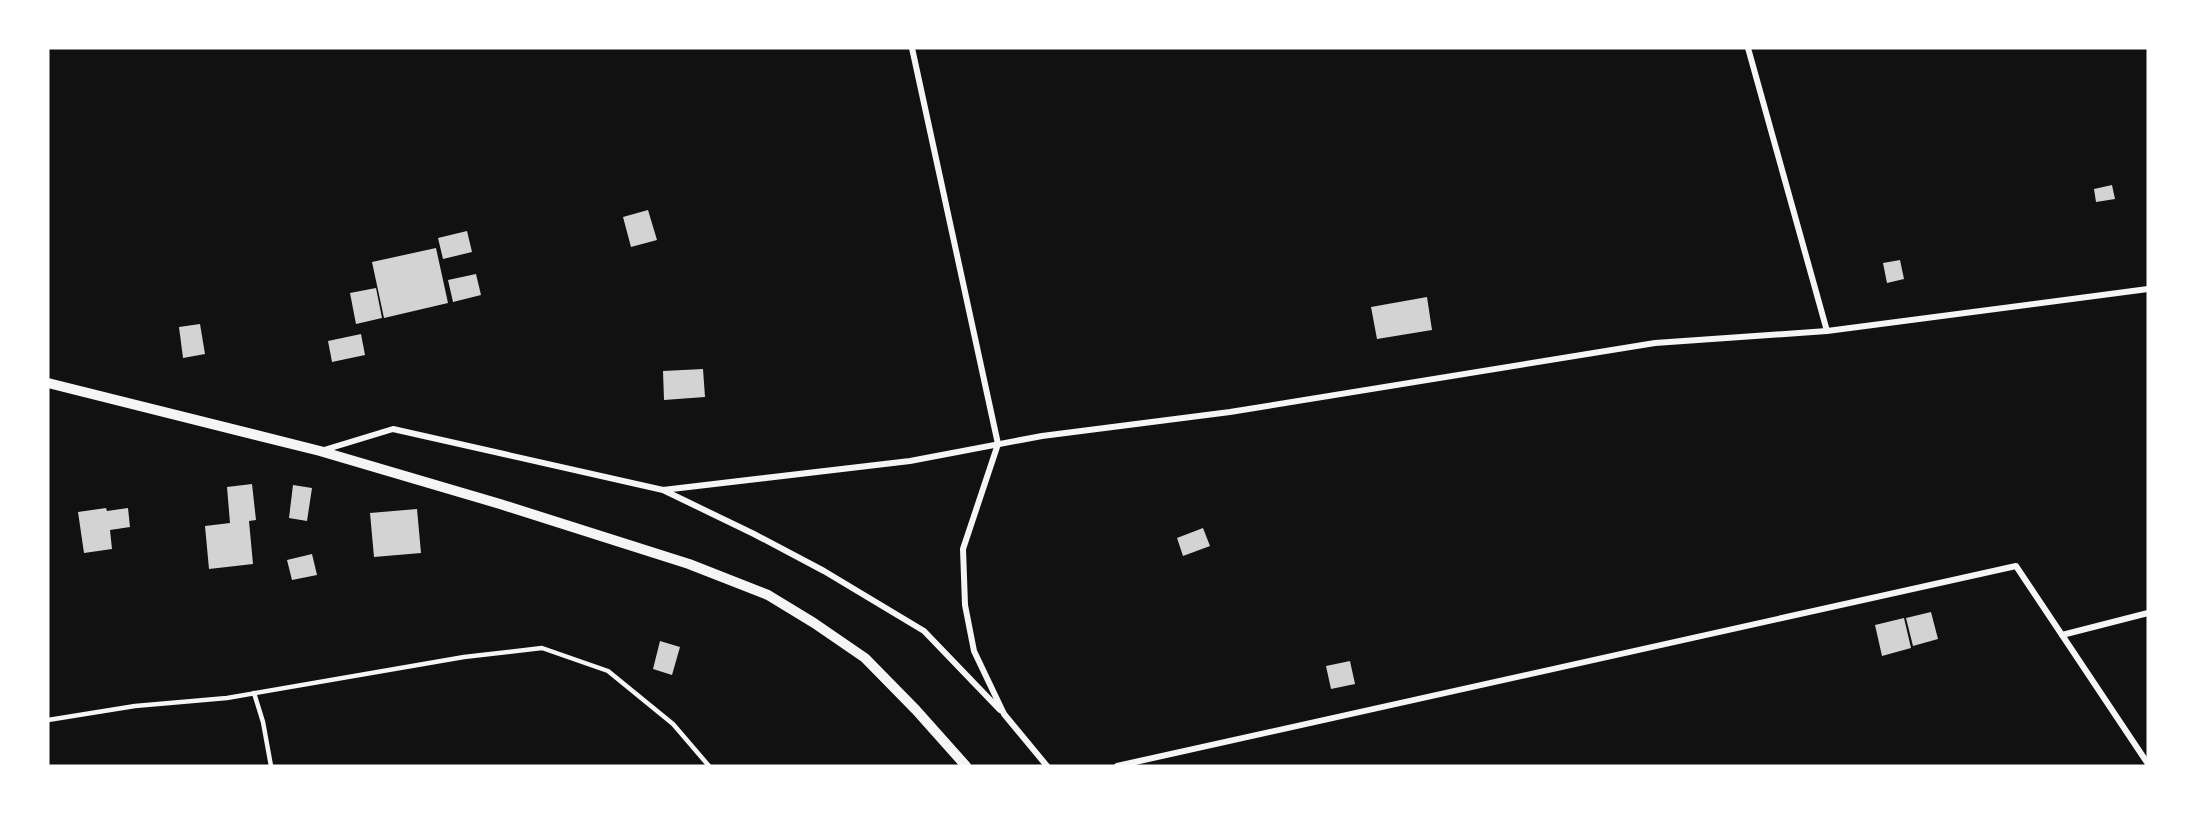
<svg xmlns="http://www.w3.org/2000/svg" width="2196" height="814" font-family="'Source Sans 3',sans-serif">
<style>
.building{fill:#d3d3d3}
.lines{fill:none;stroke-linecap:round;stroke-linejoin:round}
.service{stroke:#f5f5f5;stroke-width:4.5}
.minor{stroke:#f5f5f5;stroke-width:6}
.tertiary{stroke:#f5f5f5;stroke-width:10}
</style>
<rect width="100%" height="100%" fill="#111"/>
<g class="building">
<path d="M2112,185L2115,199L2096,202L2094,189Z"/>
<path d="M648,210L657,240L631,247L623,217Z"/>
<path d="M467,231L472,252L443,259L438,238Z"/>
<path d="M436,248L448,303L384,318L372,262Z"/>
<path d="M1900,260L1904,279L1887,283L1883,263Z"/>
<path d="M476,274L481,295L453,302L448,280Z"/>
<path d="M376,288L382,318L356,324L350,293Z"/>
<path d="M1427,297L1432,330L1377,339L1371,307Z"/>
<path d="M200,324L205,354L183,358L179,327Z"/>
<path d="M361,334L365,355L332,362L328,341Z"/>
<path d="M703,369L705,397L664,400L663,371Z"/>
<path d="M252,484L256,520L249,521L253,564L209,569L205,526L230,523L227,487Z"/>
<path d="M293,485L312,488L307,521L289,518Z"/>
<path d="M106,508L107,511L128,508L130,527L110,530L112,549L84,553L78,512Z"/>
<path d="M417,509L421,553L374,557L370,513Z"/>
<path d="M1203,528L1210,546L1183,556L1177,538Z"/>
<path d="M312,554L317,575L292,580L287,560Z"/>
<path d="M1931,612L1938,639L1913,646L1906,618Z"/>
<path d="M1904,618L1911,648L1882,656L1875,625Z"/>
<path d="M660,641L680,647L672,675L653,669Z"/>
<path d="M1350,661L1355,684L1331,689L1326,666Z"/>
</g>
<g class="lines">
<g class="service">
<path d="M254,693L263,722L271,766"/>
<path d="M48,720L135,706L227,698L464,657L542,648L608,671L673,724L709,766"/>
</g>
<g class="minor">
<path d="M912,48L998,444L963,549L965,605L974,651L1004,714L1047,766"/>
<path d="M1748,48L1827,331"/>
<path d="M324,450L393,429L663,490L910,461L1042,436L1230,412L1655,343L1827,331L2148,289"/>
<path d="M663,490L754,534L824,571L924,631L1000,710"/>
<path d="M2062,635L2148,613"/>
<path d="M1117,766L2016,566L2148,764"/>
</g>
<path class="tertiary" d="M48,383L320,451L500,504L689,564L768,595L814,623L865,658L916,710L966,766"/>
</g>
<rect width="2196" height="814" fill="none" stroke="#ffffff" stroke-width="99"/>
</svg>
